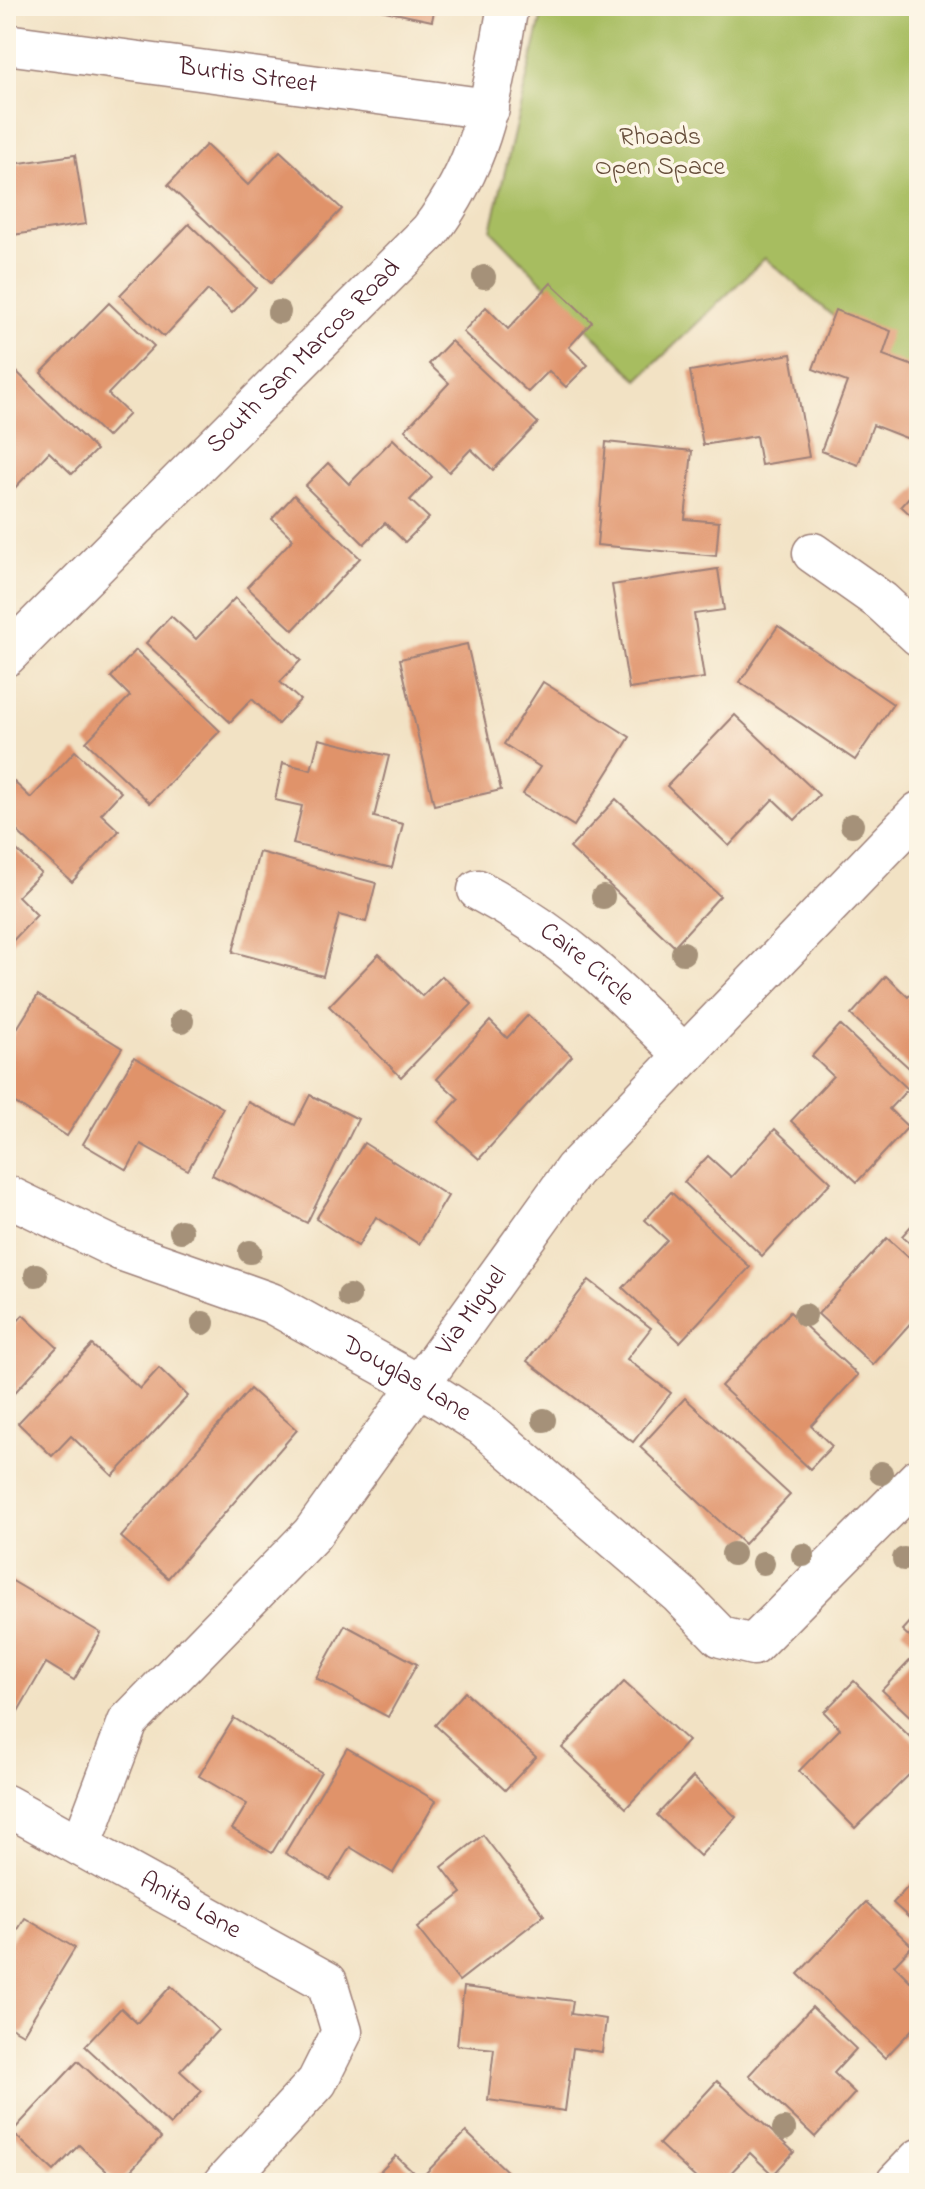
<svg xmlns="http://www.w3.org/2000/svg" width="925" height="2189" font-family="'Indie Flower',sans-serif">
<style>
.green{fill:#a7bd61;stroke:#786e46;stroke-width:2}
.building{fill:#e0936b}
.lines{fill:none;stroke-linecap:round;stroke-linejoin:round}
.minor-casing{stroke:#9e8078;stroke-width:43}
.minor{stroke:#fff;stroke-width:40}
.tree{fill:#a59179}
.labels{text-anchor:middle;dominant-baseline:central;stroke-width:7;stroke-linejoin:round;paint-order:stroke}
.street-label{font-size:26px;fill:#4a1f2b;stroke:#fcf5e5}
.park-label{font-size:26px;fill:#664e3b;stroke:#fcf5e5}
</style>
<rect width="100%" height="100%" fill="#fcf5e5"/>
<filter id="ink" filterUnits="userSpaceOnUse"><feTurbulence type="fractalNoise" baseFrequency=".0125" numOctaves="2"/><feDisplacementMap in="SourceGraphic" scale="16" xChannelSelector="R" yChannelSelector="G"/><feConvolveMatrix kernelMatrix="1 2 1 2 8 2 1 2 1" color-interpolation-filters="sRGB"/></filter>
<filter id="wash" filterUnits="userSpaceOnUse"><feTurbulence type="fractalNoise" baseFrequency=".006" numOctaves="4" result="noise"/><feDisplacementMap in="SourceGraphic" scale="32" xChannelSelector="R" yChannelSelector="G"/><feGaussianBlur stdDeviation="1.8" result="paint"/><feColorMatrix in="noise" values="0 0 0 0 0 0 0 0 0 0 0 0 0 0 0 0 0 1.4 0 .05"/><feComposite in="paint" operator="in"/></filter>
<g filter="url(#wash)">
<rect width="100%" height="100%" fill="#f2e2c4"/>
<path class="green" d="M544,6H919V390L765,258L638,380L491,230Z"/>
<g id="blocks">
<g class="building">
<path d="M362,6H435L432,21Z"/>
<path d="M206,145L248,185L280,151L342,209L271,283L168,185Z"/>
<path d="M75,155L86,224L6,236V165Z"/>
<path d="M189,224L256,288L232,313L208,290L164,337L120,295Z"/>
<path d="M551,283L592,322L569,347L588,365L566,387L549,371L528,392L463,332L486,307L508,329Z"/>
<path d="M109,303L154,346L108,394L129,414L107,437L41,373Z"/>
<path d="M835,310L891,331L883,355L919,368V443L873,425L858,465L821,451L847,382L813,369Z"/>
<path d="M451,341L538,423L493,470L471,449L449,472L405,430L449,383L429,364Z"/>
<path d="M791,354L809,457L761,465L756,436L703,445L690,371Z"/>
<path d="M14,369L96,450L72,474L49,452L8,495L6,378Z"/>
<path d="M393,439L432,477L410,500L429,518L405,542L385,523L364,544L305,486L328,463L349,484Z"/>
<path d="M606,442L692,451L685,519L719,522L716,556L597,545Z"/>
<path d="M919,486V523L901,506Z"/>
<path d="M294,495L360,558L293,630L247,587L293,539L272,519Z"/>
<path d="M718,569L724,610L694,614L704,678L629,689L612,585Z"/>
<path d="M235,598L301,660L280,682L300,700L278,724L252,699L230,722L146,643L171,616L196,639Z"/>
<path d="M778,626L893,704L855,760L740,682Z"/>
<path d="M467,644L501,790L434,805L400,659Z"/>
<path d="M136,650L220,731L150,803L86,742L130,696L111,677Z"/>
<path d="M543,682L630,737L574,826L523,794L540,767L504,744Z"/>
<path d="M735,715L819,795L795,820L773,799L729,846L667,786Z"/>
<path d="M319,739L389,756L374,817L403,824L392,868L293,844L302,806L275,800L283,763L311,770Z"/>
<path d="M75,751L121,792L101,814L119,831L72,882L6,821V781L9,777L31,798Z"/>
<path d="M616,799L720,896L674,946L570,848Z"/>
<path d="M6,840L41,873L18,896L37,915L6,948Z"/>
<path d="M259,852L376,883L366,922L339,915L323,976L233,952Z"/>
<path d="M379,954L422,996L442,976L472,1004L401,1077L329,1006Z"/>
<path d="M886,976L908,997L919,985V1077L851,1015Z"/>
<path d="M38,995L122,1048L67,1136L6,1097V1046Z"/>
<path d="M528,1015L572,1056L479,1159L438,1122L459,1099L437,1079L490,1021L507,1038Z"/>
<path d="M840,1025L908,1089L889,1109L908,1127L857,1182L791,1121L833,1076L812,1056Z"/>
<path d="M134,1057L223,1108L188,1170L141,1144L127,1170L83,1144Z"/>
<path d="M310,1095L358,1119L307,1223L212,1175L248,1102L295,1125Z"/>
<path d="M775,1129L831,1182L762,1256L684,1182L708,1156L731,1177Z"/>
<path d="M364,1143L448,1196L419,1244L376,1217L358,1246L316,1219Z"/>
<path d="M671,1192L750,1267L680,1342L623,1288L667,1240L645,1220Z"/>
<path d="M919,1217V1252L902,1236Z"/>
<path d="M887,1238L919,1267V1322L915,1318L873,1365L818,1314Z"/>
<path d="M589,1280L651,1328L627,1359L671,1393L633,1442L527,1361Z"/>
<path d="M790,1312L858,1375L811,1426L832,1446L810,1469L721,1386Z"/>
<path d="M23,1315L57,1347L6,1402V1334Z"/>
<path d="M92,1345L140,1389L159,1368L188,1396L113,1476L71,1436L52,1456L18,1423Z"/>
<path d="M250,1389L297,1430L168,1578L121,1537Z"/>
<path d="M685,1398L790,1495L744,1544L640,1447Z"/>
<path d="M9,1579L101,1633L74,1680L46,1663L17,1713L6,1707Z"/>
<path d="M919,1611V1646L902,1630Z"/>
<path d="M345,1625L417,1664L388,1717L316,1678Z"/>
<path d="M919,1651V1725L882,1690Z"/>
<path d="M854,1681L919,1746V1765L855,1828L799,1771L840,1729L824,1712Z"/>
<path d="M624,1682L688,1741L626,1808L562,1748Z"/>
<path d="M465,1692L536,1757L505,1790L435,1725Z"/>
<path d="M234,1718L321,1772L272,1853L232,1829L247,1804L199,1776Z"/>
<path d="M347,1748L436,1801L393,1873L350,1847L330,1880L285,1853Z"/>
<path d="M693,1777L736,1817L700,1856L657,1815Z"/>
<path d="M483,1835L544,1915L459,1981L417,1928L462,1893L442,1867Z"/>
<path d="M919,1875V1927L893,1903Z"/>
<path d="M866,1902L912,1946L894,1965L910,1981L919,1972V2022L885,2058L798,1974Z"/>
<path d="M25,1918L75,1948L23,2034L6,2024V1949Z"/>
<path d="M171,1986L218,2030L180,2071L202,2091L170,2125L85,2046L121,2008L137,2023Z"/>
<path d="M464,1987L573,2001L571,2014L606,2019L602,2052L573,2048L565,2111L488,2100L494,2049L457,2045Z"/>
<path d="M812,2007L856,2049L834,2073L855,2093L815,2137L749,2075Z"/>
<path d="M78,2061L161,2138L119,2183L79,2145L54,2171L12,2132Z"/>
<path d="M717,2081L794,2152L773,2175L750,2153L721,2183H701L659,2144Z"/>
<path d="M466,2132L512,2176L505,2183H369L396,2156L420,2179Z"/>
</g>
</g>
</g>
<g filter="url(#ink)">
<use href="#blocks" fill-opacity="0" stroke="#9e8078" stroke-width="2"/>
<g class="lines">
<g class="minor-casing">
<g id="minor">
<path id="s1" d="M6,44L489,109"/>
<path d="M813,553L881,601L919,636"/>
<path id="s2" d="M6,656L430,231C485,159 492,93 508,6"/>
<path id="s3" d="M478,890C562,934 617,988 683,1054"/>
<path id="s4" d="M6,1195L120,1250L271,1303L419,1385L482,1425L679,1594L721,1637L753,1645L919,1478"/>
<path id="s5" d="M6,1805L327,1982L342,2032L317,2082L224,2183"/>
<path id="s6" d="M81,1846L128,1722L312,1534L574,1170L919,812"/>
<path d="M896,2183L919,2159"/>
</g>
</g>
<use href="#minor" class="minor"/>
</g>
<g class="tree">
<circle cx="484" cy="277" r="12"/>
<circle cx="279" cy="312" r="12"/>
<circle cx="852" cy="825" r="12"/>
<circle cx="603" cy="897" r="12"/>
<circle cx="683" cy="953" r="12"/>
<circle cx="182" cy="1021" r="12"/>
<circle cx="181" cy="1231" r="12"/>
<circle cx="250" cy="1252" r="12"/>
<circle cx="36" cy="1275" r="12"/>
<circle cx="349" cy="1296" r="12"/>
<circle cx="805" cy="1315" r="12"/>
<circle cx="203" cy="1323" r="12"/>
<circle cx="544" cy="1420" r="12"/>
<circle cx="881" cy="1473" r="12"/>
<circle cx="733" cy="1554" r="12"/>
<circle cx="803" cy="1555" r="12"/>
<circle cx="904" cy="1559" r="12"/>
<circle cx="763" cy="1563" r="12"/>
<circle cx="784" cy="2129" r="12"/>
</g>
</g>
<g class="labels">
<g class="street-label">
<text stroke="none"><textPath href="#s1" startOffset="244">Burtis Street</textPath></text>
<text stroke="none"><textPath href="#s2" startOffset="422">South San Marcos Road</textPath></text>
<text stroke="none"><textPath href="#s3" startOffset="132">Caire Circle</textPath></text>
<text stroke="none"><textPath href="#s6" startOffset="670">Via Miguel</textPath></text>
<text stroke="none"><textPath href="#s4" startOffset="442">Douglas Lane</textPath></text>
<text stroke="none"><textPath href="#s5" startOffset="210">Anita Lane</textPath></text>
</g>
<g class="park-label">
<text x="660" y="138">Rhoads<tspan x="660" dy="30">Open Space</tspan></text>
</g>
</g>
<rect width="925" height="2189" fill="none" stroke="#fcf5e5" stroke-width="32"/>
</svg>
